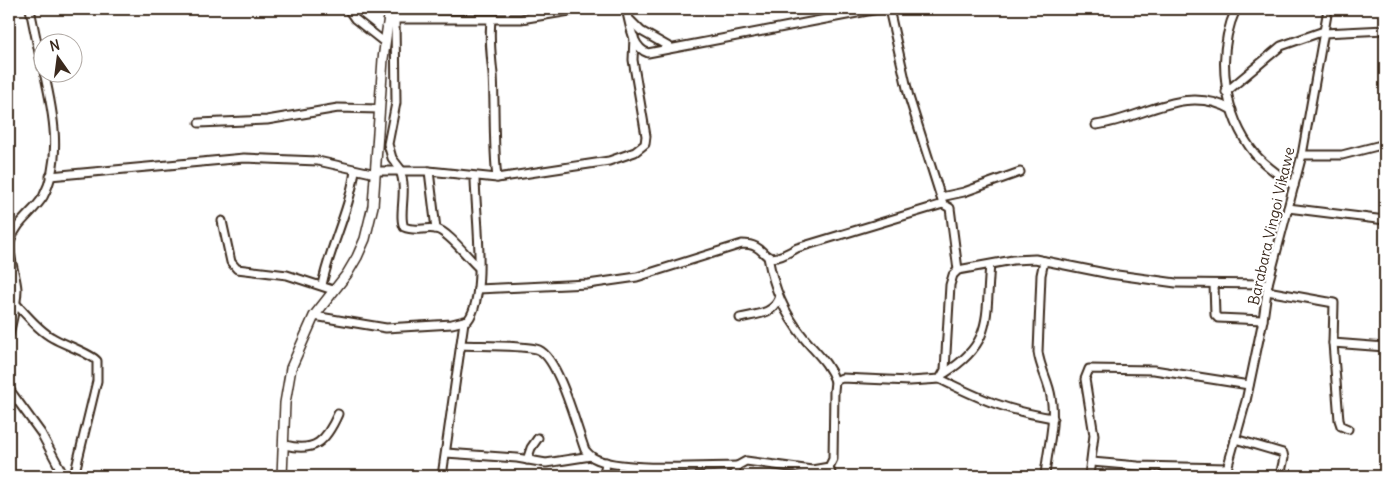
<svg xmlns="http://www.w3.org/2000/svg" width="1394" height="485" font-family="Delius,sans-serif">
<style>
.lines{fill:none;stroke-linecap:round;stroke-linejoin:round}
.minor-casing{stroke:#3b2a1e;stroke-width:11}
.tertiary-casing{stroke:#3b2a1e;stroke-width:12}
.minor{stroke:#fff;stroke-width:7}
.tertiary{stroke:#fff;stroke-width:9}
.labels{text-anchor:middle;dominant-baseline:central;stroke-width:4.5;stroke-linejoin:round;paint-order:stroke}
.street-label{font-size:15px;fill:#3b2a1e;stroke:#fff}
</style>
<rect width="100%" height="100%" fill="#fff"/>
<filter id="ink" filterUnits="userSpaceOnUse"><feTurbulence type="fractalNoise" baseFrequency=".02" numOctaves="2"/><feDisplacementMap in="SourceGraphic" scale="10" xChannelSelector="R" yChannelSelector="G"/><feConvolveMatrix kernelMatrix="1 2 1 2 8 2 1 2 1" color-interpolation-filters="sRGB"/></filter>
<g filter="url(#ink)">
<g class="lines">
<g class="minor-casing">
<g id="minor">
<path d="M30,9L42,67"/>
<path d="M348,9L355,19L384,42"/>
<path d="M626,9C630,23 632,48 648,53L878,9"/>
<path d="M889,9L909,97L943,204"/>
<path d="M1236,9C1215,55 1224,116 1255,154C1266,167 1281,176 1294,186"/>
<path d="M388,19H521L582,9"/>
<path d="M395,19L396,103L388,144L392,158L402,171"/>
<path d="M491,20C489,39 491,55 493,74C495,109 493,143 497,178"/>
<path d="M630,20L641,31L671,48"/>
<path d="M1324,33L1385,30"/>
<path d="M1226,92L1281,46L1324,31"/>
<path d="M199,123L267,120L338,108L379,109"/>
<path d="M1096,125C1143,119 1185,83 1232,110"/>
<path d="M1302,155H1342L1385,144"/>
<path d="M376,171H429L497,178L609,161L635,152L645,144L646,136L633,60L634,37"/>
<path d="M400,171C408,189 398,216 404,227C415,232 425,227 436,229C448,231 468,258 478,267"/>
<path d="M429,171L436,229"/>
<path d="M50,176L244,158L318,161L376,174"/>
<path d="M941,197L964,192L1020,172"/>
<path d="M1288,208L1385,220"/>
<path d="M222,221L231,262L237,269L287,275L333,290"/>
<path d="M768,257C774,289 784,313 804,338C816,353 829,363 835,381"/>
<path d="M1044,261L1041,275L1038,352C1040,368 1049,382 1051,397C1056,424 1047,450 1045,476"/>
<path d="M1214,284L1215,315L1218,318L1263,320"/>
<path d="M322,285C330,246 350,210 355,170"/>
<path d="M478,289L588,284L637,277L742,244C773,244 756,272 797,248L943,204L950,208L958,270"/>
<path d="M1267,291L1334,303L1333,343L1339,420L1341,426L1348,429"/>
<path d="M16,304C27,315 39,331 53,338C63,344 92,354 97,361V381L74,476"/>
<path d="M314,316L386,328L452,324L468,320C488,295 475,210 475,177"/>
<path d="M740,318C755,314 772,315 779,299"/>
<path d="M9,335C12,320 17,305 17,289C16,274 7,254 11,240C16,222 34,212 43,197C63,159 53,111 44,72"/>
<path d="M1333,343L1385,347"/>
<path d="M462,345C477,346 528,345 539,350C559,359 577,429 585,450C588,453 591,457 594,458C619,472 705,466 737,466"/>
<path d="M945,373C994,342 985,317 990,265"/>
<path d="M940,379C980,399 1008,411 1053,418"/>
<path d="M9,389L41,433L64,476"/>
<path d="M1235,439L1283,453L1284,458L1280,476"/>
<path d="M285,445C315,453 326,441 338,414"/>
<path d="M446,453L517,458L546,463L591,456"/>
<path d="M527,460L531,448L538,438"/>
<path d="M1092,462L1138,466L1227,468"/>
<path d="M829,467L832,476"/>
<path d="M442,476L464,322"/>
<path d="M604,476L606,462"/>
<path d="M734,476L737,466L746,461L812,470L829,467L833,459L834,391L835,381L842,378L910,381L940,379L945,370L950,285L953,275L958,270L1013,260L1035,259L1110,274L1176,283L1268,284"/>
<path d="M1089,476L1094,435L1085,379L1089,369L1154,370L1249,385"/>
<path d="M1225,476L1246,401L1263,320L1268,284L1302,155L1328,9"/>
</g>
</g>
<g class="tertiary-casing">
<path id="tertiary" d="M282,476L285,403L291,368L314,316L347,274L357,257L365,239L373,206L383,59L390,9"/>
</g>
<use href="#minor" class="minor"/>
<use href="#tertiary" class="tertiary"/>
</g>
</g>
<g class="labels">
<g class="street-label">
<text transform="translate(1271 226) rotate(-77)">Barabara Vingoi Vikawe</text>
</g>
</g>
<rect width="1394" height="485" fill="none" stroke="#fff" stroke-width="30"/>
<rect x="15" y="15" width="1364" height="455" fill="none" stroke="#3b2a1e" stroke-width="2" filter="url(#ink)"/>
<g transform="translate(58 58) rotate(346)"><circle r="24" fill="#ffffff" stroke="#b1aaa5"/>
<path d="M0-4L9 19L0 12L-9 19Z" fill="#3b2a1e"/>
<text y="-8" font-size="14" font-weight="bold" text-anchor="middle" fill="#3b2a1e">N</text>
</g>
</svg>
